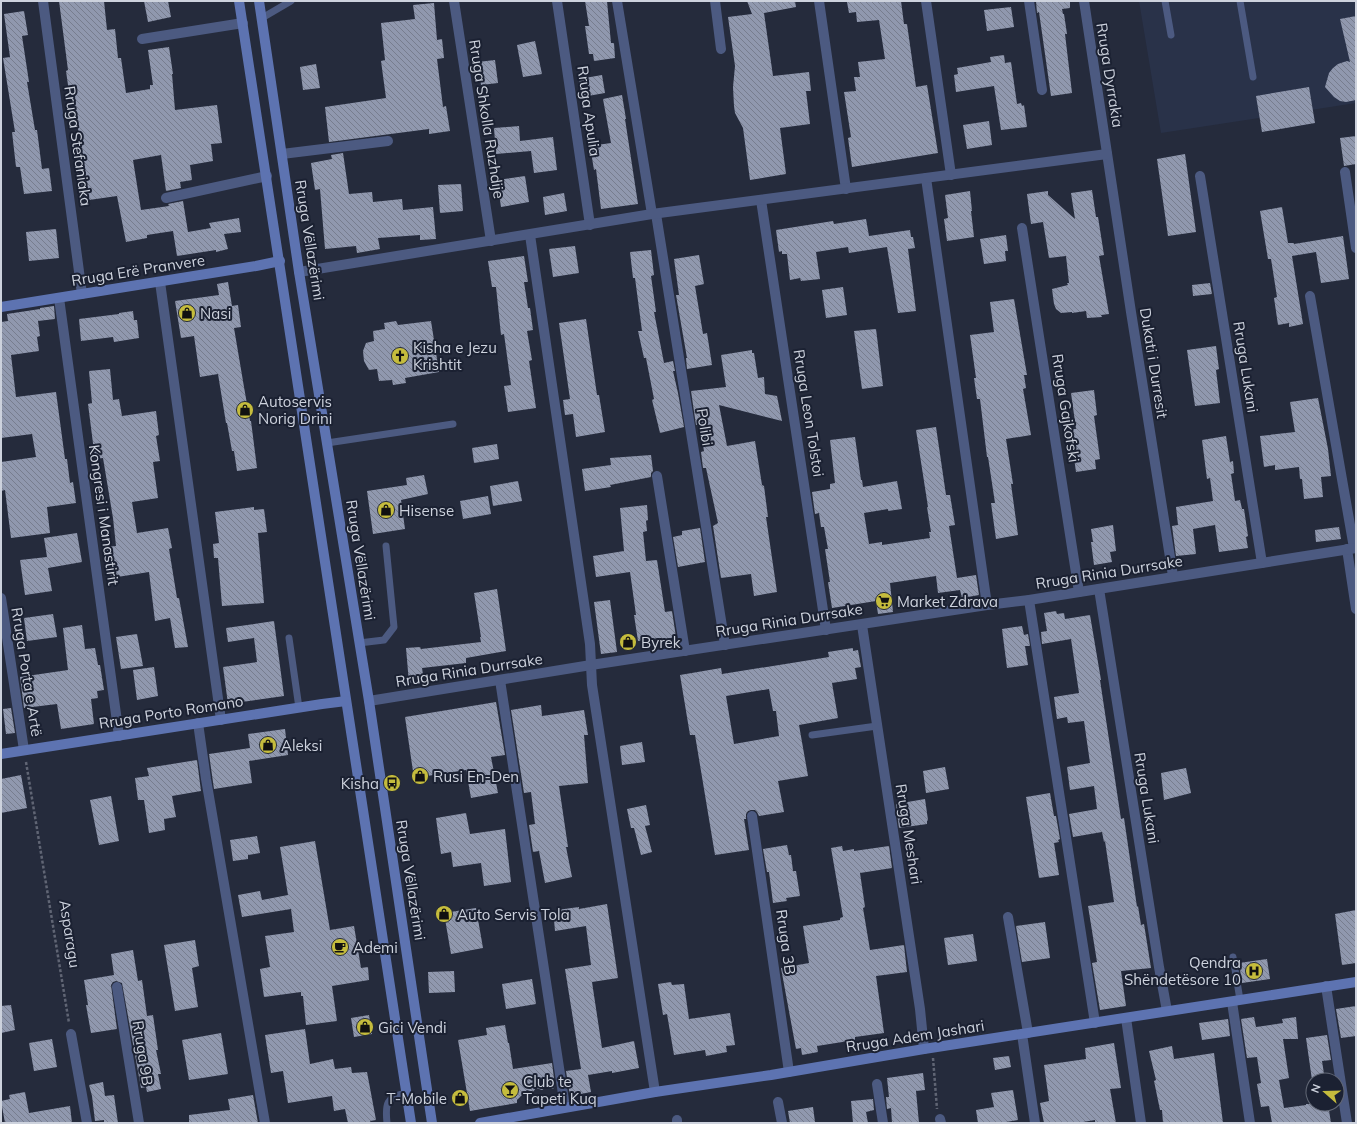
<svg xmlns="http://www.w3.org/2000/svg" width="1357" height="1124" font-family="Mulish,sans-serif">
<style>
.built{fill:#293249}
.building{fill:url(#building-back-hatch);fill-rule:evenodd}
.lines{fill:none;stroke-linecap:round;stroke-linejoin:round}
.path{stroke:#606574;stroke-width:2.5;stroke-dasharray:3 2;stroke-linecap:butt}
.lane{stroke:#4c5a81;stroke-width:7}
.street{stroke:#4c5a81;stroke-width:10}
.secondary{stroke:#5d73b1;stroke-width:10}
.labels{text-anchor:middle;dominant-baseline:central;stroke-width:4;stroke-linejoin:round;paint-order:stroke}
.street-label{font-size:15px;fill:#cdd2dd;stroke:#1b2132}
.poi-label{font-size:15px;fill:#cdd2dd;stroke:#1b2132;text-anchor:start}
</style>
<defs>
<pattern id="building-back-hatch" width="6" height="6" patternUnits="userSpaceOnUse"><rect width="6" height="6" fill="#9098ae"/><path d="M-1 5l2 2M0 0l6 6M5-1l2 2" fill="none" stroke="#777d8e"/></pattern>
</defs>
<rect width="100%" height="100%" fill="#252b3c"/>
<path class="built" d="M1139,1H1356V103L1161,133Z"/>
<g class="building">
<path d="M59,1H104L107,30L115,29L118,58H121L126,93L150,89V85H153L148,50L169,47L173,74H172L175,110L217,105L222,143L211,144L213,161L190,165L192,180L180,182L181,188L166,191L161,155L133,160L141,210L169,206L168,204L183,201L188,232L211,228L209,223L239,218L241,232L224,234L228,249L216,252V250L177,256L173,231L147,235V238L126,242L117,196L82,201L77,173L85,172L72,92H69L66,71L68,70Z"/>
<path d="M144,1H168L171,17L148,22Z"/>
<path d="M585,1H607L611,43H614L615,58L594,61L593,54H589L585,26H589Z"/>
<path d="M747,1H795L796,7L764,13L773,76L809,72L811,91H806L810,124L780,128L786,174L750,180L743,128L735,113L734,106L733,87L735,66L728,17L752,14Z"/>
<path d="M855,1H901L904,24H907L916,87L927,85L938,153L852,167L848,138L851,137L844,92L856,91L854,77H860L858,62L885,59L879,20L857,22L856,12L849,13L847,2Z"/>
<path d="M1036,1H1070V8L1062,9L1063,14H1064L1067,34H1065L1072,93L1051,96L1039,12L1037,13Z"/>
<path d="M434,3L437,40L442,39L444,58L437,59L443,107L446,106L450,131L429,134V129L329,142L325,107L386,98L381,61L385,60L381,23L415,19L413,5Z"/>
<path d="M1011,7L1014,27L987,31L984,10Z"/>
<path d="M24,11L28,35L22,36L29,82H27L35,130H37L42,169L49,168L52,191L24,194L20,167H16L12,132H15L3,58L10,57L4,14Z"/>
<path d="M1356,16V64H1354H1356V100L1346,102L1340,101L1334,97L1325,87L1329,73L1333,68L1338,64L1347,61L1350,62L1340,19Z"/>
<path d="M535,41L542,74L523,77L517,45Z"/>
<path d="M1004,55L1005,63L1011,62L1017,104L1021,103L1022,106L1024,105L1027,127L1001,130L994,86L956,92L954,75L958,74L957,68L991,62L990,57Z"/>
<path d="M495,60L498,83L481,85L478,62Z"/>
<path d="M316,64L320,88L303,90L300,67Z"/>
<path d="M602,75L605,93L582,97L579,79Z"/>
<path d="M1309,87L1315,123L1262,132L1256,96Z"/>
<path d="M622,95L626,119H625L638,204L601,209L596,169L594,170L590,146L611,143L603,99Z"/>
<path d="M989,121L992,145L967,149L963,125Z"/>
<path d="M519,126L520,141L553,137L557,170L534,173L531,151L496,154L494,128Z"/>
<path d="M1356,136V164L1344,166L1340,138Z"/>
<path d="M343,153L349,194L372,192L373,202L402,199L403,210L433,207L436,239L420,240V235L378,238L380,249L357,253L356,246L325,249L320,189L315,190L311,163L332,159L331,155Z"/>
<path d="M1185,154L1196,232L1168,236L1157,159Z"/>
<path d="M525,176L529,202L501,207L497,180Z"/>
<path d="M461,184L463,211L440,213L438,185Z"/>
<path d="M1092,190L1096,217H1098L1104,255L1099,256L1109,314L1101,315L1102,317L1087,318L1086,311L1072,313V312L1061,313L1056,309L1054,304L1052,289L1068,285L1067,283H1069L1066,256L1049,258L1043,222L1031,224L1027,194L1048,191V195L1075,219L1071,193Z"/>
<path d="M970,191L972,211H971L974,237L947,241L944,219L948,218L945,195Z"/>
<path d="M564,193L567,211L545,215L543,197Z"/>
<path d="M1282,207L1288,243H1294V244L1343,236L1349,279L1321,283L1316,252L1292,256L1303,324L1289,327V323L1278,325L1274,298L1277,297L1271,259H1268L1260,211Z"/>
<path d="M866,219L869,236L910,230L911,237H913L915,248L908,249L916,311L898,313L887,247L849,253L848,247L816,252L820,279L801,281L800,278L790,280L787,254H782V251L779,252L776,230L833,221L834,224Z"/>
<path d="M56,229L59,258L29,261L26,232Z"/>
<path d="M1006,235L1008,251H1005L1006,261L984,264L980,239Z"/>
<path d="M575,246L579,273L553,277L549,249Z"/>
<path d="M651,250L654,275L651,276L656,312H654L664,363L673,361L675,371H673L678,393L684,427L660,433L652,400L654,399L646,358H644L638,331H642L635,278H633L630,252Z"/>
<path d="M699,255L704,284L695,286L703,334L707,333L712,365L687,369L686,358H687L676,295H679L674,259Z"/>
<path d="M524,256L528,282H524L528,308H530L533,330L527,331L532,360L529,361L536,408L508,412L504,386L511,385L504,334L501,335L496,287H492L488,261Z"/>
<path d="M228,282L232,306L238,305L241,327L234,328L244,387L250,421H251L257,468L237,471L234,451H232L227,423H226L218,374L200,377L194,336L181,338L175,301L219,295L217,284Z"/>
<path d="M1210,283L1212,294L1193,296L1192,285Z"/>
<path d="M843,287L847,315L826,318L822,290Z"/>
<path d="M1014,299L1027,375H1024L1026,388L1023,389L1031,435L1006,439L1013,484H1011L1018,535L996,539L991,503H995L988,457H987L980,399H977L974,378H976L970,335L994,332L990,302Z"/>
<path d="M54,306L55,319L38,321L40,336L37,337L39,351L11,355L16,397L56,392L65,459H67L70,483L73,482L76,503L47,507L50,533L11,538L5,490L1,491V462L36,457L32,434L1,438V322L8,321L7,314L40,309V308Z"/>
<path d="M133,311L134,320H137L139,338L114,342L113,337L81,341L79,319L119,314V313Z"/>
<path d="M586,319L597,395H599L605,432L576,437L573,414L565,415L563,400L570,399L559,323Z"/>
<path d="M396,321L398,325L431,321L439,372L405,378L406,383L393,385L392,380L379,381L377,369L369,370L364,361L363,351L366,343L374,341L373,331L385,329L384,323Z"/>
<path d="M876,329L883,386L862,389L854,331Z"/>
<path d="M1216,346L1219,369L1216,370L1220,403L1195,406L1187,350Z"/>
<path d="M752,350V353H754L758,378L764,377L765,394L777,396L782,421L719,405L727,446L755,441L762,485L764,486L768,517H766L777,592L754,596L751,574L721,578L713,526L718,523L706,468H703L701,452L704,451L699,424L696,425L691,391L726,387L721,355Z"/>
<path d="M110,369L113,400L119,399L122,416L156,411L159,435L156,436L160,461L153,462L158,498L132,502L137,533L168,528L172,548L169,549L177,598H179L188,647L175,648L170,618L155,621L149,572L111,578L106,547L116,546L113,518L103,458L95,459L88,404L92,403L89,371Z"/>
<path d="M1094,390L1097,415L1094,416L1100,459L1095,460L1096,469L1076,472L1070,429H1076L1071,393Z"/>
<path d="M1318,398L1328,449L1331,476L1321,477L1323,497L1304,499L1302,479H1300L1299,467L1275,470V465L1264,467L1260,436L1295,432L1290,402Z"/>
<path d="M936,427L946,495H950L955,525L949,526L957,578L976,575L979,595L962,598L960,590L938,593L936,576L890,583L893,612L878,614L876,601L832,608L828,582H830L825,549H828L824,527H821L819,513L815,514L812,492L830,489V484L835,483L830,440L855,437L861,480H862L863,487L897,481L902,509L888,511V509L864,513L869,544L882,542V545L930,538L929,532H931L927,507H928L916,430Z"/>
<path d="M1226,436L1230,462L1233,461L1234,473L1231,474L1235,501L1240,500L1242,509H1244L1248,536L1246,537L1248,548L1219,552L1215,525L1193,529L1196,554L1176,556L1172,526L1178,525L1176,507L1213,501L1210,478L1207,479L1202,440Z"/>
<path d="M497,444L499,459L474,463L472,448Z"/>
<path d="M651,455L653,471L651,473V477L610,485L611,487L585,491L582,469L611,465L610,458Z"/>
<path d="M424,475L428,494L401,500L405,529L373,534L367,491L407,485L406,478Z"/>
<path d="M518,481L522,501L493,506L490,486Z"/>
<path d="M488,496L491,514L463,519L460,501Z"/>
<path d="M647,505L648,520L646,521L647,531L643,532L646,561L657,560L665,612L672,611L676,637L659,640L658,638L638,641L634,615H636L630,572L596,577L593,556L624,551L620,508Z"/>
<path d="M254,507V510L264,509L267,532L258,533L264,603L222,606L218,558H214L213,544L219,543L215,512Z"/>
<path d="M1113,525L1116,551L1110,552L1112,562L1094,565L1091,542H1093L1091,529Z"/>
<path d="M1339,527L1341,539L1316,542L1315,530Z"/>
<path d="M700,528L705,562L678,567L673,537L682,535V531Z"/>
<path d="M77,533L82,562L48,568L52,591L25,595L20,560L47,557L44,538Z"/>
<path d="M497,589L506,651L466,658V663L422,668L424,681L409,683L406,648L420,647L421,649L481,642L480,637H481L474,593Z"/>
<path d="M610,600L617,652L601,654L594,602Z"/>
<path d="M1056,611L1057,614L1064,613L1065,619L1090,615L1101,680H1100L1121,819L1124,818L1137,907L1138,906L1141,925L1144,924L1151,968L1121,971L1126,1006L1100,1010L1092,963L1097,962L1088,906L1114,902L1105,841L1104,842L1102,832L1073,837L1069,814L1097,809L1094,786L1070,790L1067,767L1090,763L1084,721L1068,723L1067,717L1057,719L1054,697L1079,693L1071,639L1042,644L1041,632L1047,631L1044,613Z"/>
<path d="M53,614L57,637L27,641L24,618Z"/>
<path d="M274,621L284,696L228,704L223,667L257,662L254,638L228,642L226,628Z"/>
<path d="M82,625L85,649L95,648L98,665H100L104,690L97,691L98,698L91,699L94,724L61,729L57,704L24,708L20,677L68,670L63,628Z"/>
<path d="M1022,626L1024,635L1028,634L1030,646H1025L1028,665L1007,668L1002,629Z"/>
<path d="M137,634L143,666L121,669L116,637Z"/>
<path d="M853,648V651L858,650L861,667L855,668L857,679L832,683L838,718L799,725L808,776L778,781L784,812L759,816L757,812L755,810H751L748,811L746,814V819H744L749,850L715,855L695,735H690L680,675L721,668L722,674L829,657L828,652ZM769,689L773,711H776L779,736L734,744L726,696Z"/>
<path d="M154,667L158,696L137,700L133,670Z"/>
<path d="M496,702L505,755L491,757L498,793L471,798L466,770L414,778L405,717Z"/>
<path d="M541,705L542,716L584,710L588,735H584L588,783L559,786L568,847H566L572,877L545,883L539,851L533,852L529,825L535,824L531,792L524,793L511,710Z"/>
<path d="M11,708L15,733L6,734L3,709Z"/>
<path d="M285,729L288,755L249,761L252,783L214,789L209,754L250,748L248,734Z"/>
<path d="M642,742L645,762L622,765L620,746Z"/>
<path d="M197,760L201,791L172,796L176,817L164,819L165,830L149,833L144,800H138L135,778L149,776L147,768Z"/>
<path d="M945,767L949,789L926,793L923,771Z"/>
<path d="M1186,768L1191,793L1164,800L1161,773Z"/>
<path d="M21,775L27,808L1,813V779Z"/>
<path d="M1050,793L1054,816H1056L1060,839L1058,840L1059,842L1054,843L1059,875L1039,878L1026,797Z"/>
<path d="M111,796L119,841L99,845L90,800Z"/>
<path d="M925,799L928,820L927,821V824L899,828L896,804Z"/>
<path d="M646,805L650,825L645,826L652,852L641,855L634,828H631L627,809Z"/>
<path d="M466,813L470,834L505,829L511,882L484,886L481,863L453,867L451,852L441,854L436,818Z"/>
<path d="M257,836L260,853L248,855V859L233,861L230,840Z"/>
<path d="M315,841L330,930L354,926L361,968L368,967L369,980L332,986L337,1021L306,1025L303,996H301V992L264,997L260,969L270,967L265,936L294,932L291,909L242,917L238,895L260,891L262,900L288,895L280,847Z"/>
<path d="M787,845L789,855H791L793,871H796L800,896L786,898L787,901L773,903L769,872H767L763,849Z"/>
<path d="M842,846L843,851L854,849V851L889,846L892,868L860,873L865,907L863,908L870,950L904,945L907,972L876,976L884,1033L855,1037V1040L817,1046L818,1052L802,1055L801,1048L796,1049L781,968L809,963L803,926L840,920V918L843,917L831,848Z"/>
<path d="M607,904L618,978L592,982L602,1048L634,1041L639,1068L612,1073V1071L588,1075L591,1092L570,1096L566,1071L581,1069L565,969L591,965L586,926L555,931L554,920L559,919L557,910L579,907V909Z"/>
<path d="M476,908L483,948L451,954L444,913Z"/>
<path d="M1356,910V963L1342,965L1335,914Z"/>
<path d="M1045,922L1050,958L1022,962L1016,926Z"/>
<path d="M973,934L977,961L948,965L944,938Z"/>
<path d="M195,940L199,966L192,968L198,1007L175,1011L164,945Z"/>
<path d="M133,950L138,981L142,980L147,1016L153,1015L158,1050H156L161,1074H158L161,1089L147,1092L146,1087L141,1088L122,983L116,981L113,982L111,985L117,1029L91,1033L86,1005H88L84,980L114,975L111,954Z"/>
<path d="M1267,959L1270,979L1242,983L1239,963Z"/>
<path d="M454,971L455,992L429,993L428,972Z"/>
<path d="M532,979L536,1004L506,1009L502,984Z"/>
<path d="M671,982L672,985L684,984L689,1019L730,1013L735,1045L726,1046L727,1052L706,1056L705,1050L674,1055L667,1014L663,1015L658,984Z"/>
<path d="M11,1005L15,1030L1,1033V1006Z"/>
<path d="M1356,1006V1036L1341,1038L1336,1009Z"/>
<path d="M369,1015L372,1034L354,1037L351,1018Z"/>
<path d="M1254,1017L1256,1027L1283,1023L1282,1019L1296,1017L1298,1039H1283L1289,1078L1279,1080L1284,1108L1306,1105V1104H1328L1331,1123H1272L1269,1106L1261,1107L1257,1084L1261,1083L1257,1057L1247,1058L1241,1019Z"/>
<path d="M1228,1019L1230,1036L1202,1040L1199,1023Z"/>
<path d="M505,1025L508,1043H509L513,1069L552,1063L555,1086L553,1089L546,1087L542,1090L536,1088L533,1092L527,1090L517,1100V1103L470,1111L458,1040L487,1035L486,1028Z"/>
<path d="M305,1029L310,1064L333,1059L335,1069L351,1067L352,1073L367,1072L376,1120L370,1121L371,1123H348L345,1109L334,1111L332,1096L288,1103L283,1071L271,1073L265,1035Z"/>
<path d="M221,1033L228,1074L189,1080L182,1040Z"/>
<path d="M1327,1035L1331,1060L1322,1061L1325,1080H1312L1306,1038Z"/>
<path d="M52,1039L57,1067L34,1071L29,1043Z"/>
<path d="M1114,1043L1121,1088L1110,1089L1116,1123H1095V1120L1077,1123H1044L1040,1103L1049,1101L1044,1065L1086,1059L1085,1048Z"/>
<path d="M1172,1046L1174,1059L1214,1053L1223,1123H1163L1162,1110H1160L1154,1081L1156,1080L1149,1051Z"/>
<path d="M1009,1056L1011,1067L995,1070L993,1058Z"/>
<path d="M923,1073L925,1090L916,1091L919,1123H892L891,1108L887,1109L886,1097H889L887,1078Z"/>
<path d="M103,1082L105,1096L114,1095L118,1123H104V1120L95,1121L92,1096L89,1085Z"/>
<path d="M1013,1090L1018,1120L1000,1123H978L976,1110L994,1107L991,1093Z"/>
<path d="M25,1092L29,1113L70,1106L72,1123H5L1,1101L10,1099L9,1095Z"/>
<path d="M253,1095L258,1123H189V1115L230,1110L228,1099Z"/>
<path d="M873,1099L874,1110L866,1112L868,1123H853L851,1101Z"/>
<path d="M813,1107L815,1122L790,1123L788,1111Z"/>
</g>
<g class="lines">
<g class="path">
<path d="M26,762L69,1023"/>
<path d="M933,1058L937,1109"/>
</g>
<g class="lane">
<path d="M1165,1L1171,35"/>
<path d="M1240,1L1253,77"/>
<path d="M262,18L291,1"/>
<path d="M327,443L453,424"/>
<path d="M289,638L299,708"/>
<path d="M359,643L384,640L394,627L386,546"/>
<path d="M812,735L877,726"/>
<path d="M1233,957L1240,1000"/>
<path d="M387,1123C385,1104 386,1097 406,1093"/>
</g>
<g class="street">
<path d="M43,1L82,294"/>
<path d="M454,1L491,241"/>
<path d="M557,1L590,225"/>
<path d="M617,1L652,214"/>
<path d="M715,1L721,49"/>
<path d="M819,1L846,189"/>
<path d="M926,1L951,175"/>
<path d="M1029,1L1042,90"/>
<path d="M1084,1L1131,312L1173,576"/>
<path d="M142,39L243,23"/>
<path d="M282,154L388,141"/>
<path d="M1345,172L1356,248"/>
<path d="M1200,176L1262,563"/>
<path d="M926,178L987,605"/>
<path d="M166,198L267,176"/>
<path d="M761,200L826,630"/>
<path d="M656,214L725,645"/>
<path d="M1022,228L1079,592"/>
<path d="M530,235L590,644L592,685L655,1092"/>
<path d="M299,272L652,214L1107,154"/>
<path d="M160,282L221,720"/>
<path d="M1310,296L1354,548"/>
<path d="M59,298L119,736"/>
<path d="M657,476L685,651"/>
<path d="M1347,549L1356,609"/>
<path d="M1099,589L1159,967L1167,1011"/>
<path d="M1,598L24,750"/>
<path d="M1029,600L1095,1023"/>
<path d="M862,625L920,1009L924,1049"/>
<path d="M500,680L565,1107"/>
<path d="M369,701L591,665L987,605L1029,600L1356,548"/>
<path d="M198,723L206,779L265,1123"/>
<path d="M752,816L789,1072"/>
<path d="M1008,917L1028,1033"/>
<path d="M1326,986L1347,1123"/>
<path d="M117,987L139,1123"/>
<path d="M1232,1002L1250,1123"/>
<path d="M1126,1018L1141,1123"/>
<path d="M71,1034L87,1123"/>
<path d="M1022,1034L1035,1123"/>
<path d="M877,1084L883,1123"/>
<path d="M778,1102L782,1123"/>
<path d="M940,1119L941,1123"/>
<path d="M677,1120V1123"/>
</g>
<g class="secondary">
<path d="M239,1L411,1123"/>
<path d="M259,1L299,272L369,701L432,1123"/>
<path d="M1,307L256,266L280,261"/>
<path d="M1,754L322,704L346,701"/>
<path d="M480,1123L655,1092L771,1075L924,1049L1356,982"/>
</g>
</g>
<defs>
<g id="shop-disc" transform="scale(0.9)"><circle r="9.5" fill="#c5bc3d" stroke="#1b2132"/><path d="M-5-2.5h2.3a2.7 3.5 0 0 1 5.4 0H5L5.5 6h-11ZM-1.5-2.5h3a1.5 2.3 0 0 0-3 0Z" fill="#111"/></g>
<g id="church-disc" transform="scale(0.9)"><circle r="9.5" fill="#c5bc3d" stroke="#1b2132"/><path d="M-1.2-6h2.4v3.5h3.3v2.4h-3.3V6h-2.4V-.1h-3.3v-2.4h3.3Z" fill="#111"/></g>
<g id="supermarket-disc" transform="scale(0.9)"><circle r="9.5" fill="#c5bc3d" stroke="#1b2132"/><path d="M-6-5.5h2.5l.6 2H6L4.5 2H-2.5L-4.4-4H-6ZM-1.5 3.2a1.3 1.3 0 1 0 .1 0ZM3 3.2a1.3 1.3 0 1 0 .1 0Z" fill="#111"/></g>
<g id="bus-disc" transform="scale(0.9)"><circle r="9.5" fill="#c5bc3d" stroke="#1b2132"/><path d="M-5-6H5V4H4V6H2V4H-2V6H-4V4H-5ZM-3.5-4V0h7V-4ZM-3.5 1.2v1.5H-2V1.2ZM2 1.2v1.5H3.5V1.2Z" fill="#111"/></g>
<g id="cafe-disc" transform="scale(0.9)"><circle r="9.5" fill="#c5bc3d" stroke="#1b2132"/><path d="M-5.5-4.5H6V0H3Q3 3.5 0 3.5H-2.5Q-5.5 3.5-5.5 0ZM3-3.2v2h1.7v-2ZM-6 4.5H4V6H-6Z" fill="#111"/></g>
<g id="hospital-disc" transform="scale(0.9)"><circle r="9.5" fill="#c5bc3d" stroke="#1b2132"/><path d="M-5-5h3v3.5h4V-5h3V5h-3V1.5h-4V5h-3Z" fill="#111"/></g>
<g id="bar-disc" transform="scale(0.9)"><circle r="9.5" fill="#c5bc3d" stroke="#1b2132"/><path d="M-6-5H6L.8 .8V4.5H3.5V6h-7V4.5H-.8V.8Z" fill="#111"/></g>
</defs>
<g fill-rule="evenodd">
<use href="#shop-disc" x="187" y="313"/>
<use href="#church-disc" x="400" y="356"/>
<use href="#shop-disc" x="245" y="410"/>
<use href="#shop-disc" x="386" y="510"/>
<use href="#supermarket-disc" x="884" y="601"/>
<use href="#shop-disc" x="628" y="642"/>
<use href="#shop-disc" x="268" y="745"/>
<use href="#shop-disc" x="420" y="776"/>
<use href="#bus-disc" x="392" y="783"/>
<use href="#shop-disc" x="444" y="914"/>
<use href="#cafe-disc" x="340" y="947"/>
<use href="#hospital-disc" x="1254" y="971"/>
<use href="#shop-disc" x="365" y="1027"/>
<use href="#bar-disc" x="510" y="1090"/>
<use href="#shop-disc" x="460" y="1098"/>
</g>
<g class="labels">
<g class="street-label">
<text transform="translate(1110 75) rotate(81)">Rruga Dyrrakia</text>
<text transform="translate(589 111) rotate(82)">Rruga Apulia</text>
<text transform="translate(487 119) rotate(81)">Rruga Shkolla Ruzhdije</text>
<text transform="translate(78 146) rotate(82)">Rruga Stefaniaka</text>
<text transform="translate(310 240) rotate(81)">Rruga Vëllazërimi</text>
<text transform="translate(138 270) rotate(-9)">Rruga Erë Pranvere</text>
<text transform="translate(1154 363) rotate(81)">Dukati i Durresit</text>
<text transform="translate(1246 367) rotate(81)">Rruga Lukani</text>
<text transform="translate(1066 408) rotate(81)">Rruga Gajkofski</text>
<text transform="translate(809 413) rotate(81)">Rruga Leon Tolstoi</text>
<text transform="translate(705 427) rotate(81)">Polibi</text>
<text transform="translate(104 515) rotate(82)">Kongresi i Manastirit</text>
<text transform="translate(361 560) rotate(81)">Rruga Vëllazërimi</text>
<text transform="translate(1109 572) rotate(-9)">Rruga Rinia Durrsake</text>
<text transform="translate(789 620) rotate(-9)">Rruga Rinia Durrsake</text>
<text transform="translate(469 670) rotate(-9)">Rruga Rinia Durrsake</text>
<text transform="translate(27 672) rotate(81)">Rruga Porta e Artë</text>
<text transform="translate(171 712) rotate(-9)">Rruga Porto Romano</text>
<text transform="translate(1147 798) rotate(81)">Rruga Lukani</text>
<text transform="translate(909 834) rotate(81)">Rruga Meshari</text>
<text transform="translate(411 880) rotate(81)">Rruga Vëllazërimi</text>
<text transform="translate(70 934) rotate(81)">Asparagu</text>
<text transform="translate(786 942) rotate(82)">Rruga 3B</text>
<text transform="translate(915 1036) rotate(-9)">Rruga Adem Jashari</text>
<text transform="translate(143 1053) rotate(81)">Rruga 9B</text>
</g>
<g class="poi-label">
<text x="200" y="313">Nasi</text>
<text x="413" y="347">Kisha e Jezu<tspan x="413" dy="17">Krishtit</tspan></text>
<text x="258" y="401">Autoservis<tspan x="258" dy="17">Norig Drini</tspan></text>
<text x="399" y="510">Hisense</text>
<text x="897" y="601">Market Zdrava</text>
<text x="641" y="642">Byrek</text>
<text x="281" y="745">Aleksi</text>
<text x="433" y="776">Rusi En-Den</text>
<text x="379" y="783" text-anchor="end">Kisha</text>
<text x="457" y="914">Auto Servis Tola</text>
<text x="353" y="947">Ademi</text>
<text x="1241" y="962" text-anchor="end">Qendra<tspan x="1241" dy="17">Shëndetësore 10</tspan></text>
<text x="378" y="1027">Gici Vendi</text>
<text x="523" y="1081">Club te<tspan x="523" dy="17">Tapeti Kuq</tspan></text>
<text x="447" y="1098" text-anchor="end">T-Mobile</text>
</g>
</g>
<rect width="1357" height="1124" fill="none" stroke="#cdd2dd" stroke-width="4"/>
<g transform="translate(1325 1092) rotate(290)"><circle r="19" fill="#1b2132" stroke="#626876"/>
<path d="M0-3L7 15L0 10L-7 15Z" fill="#c5bc3d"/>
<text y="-6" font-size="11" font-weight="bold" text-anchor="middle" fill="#cdd2dd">N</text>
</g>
</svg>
